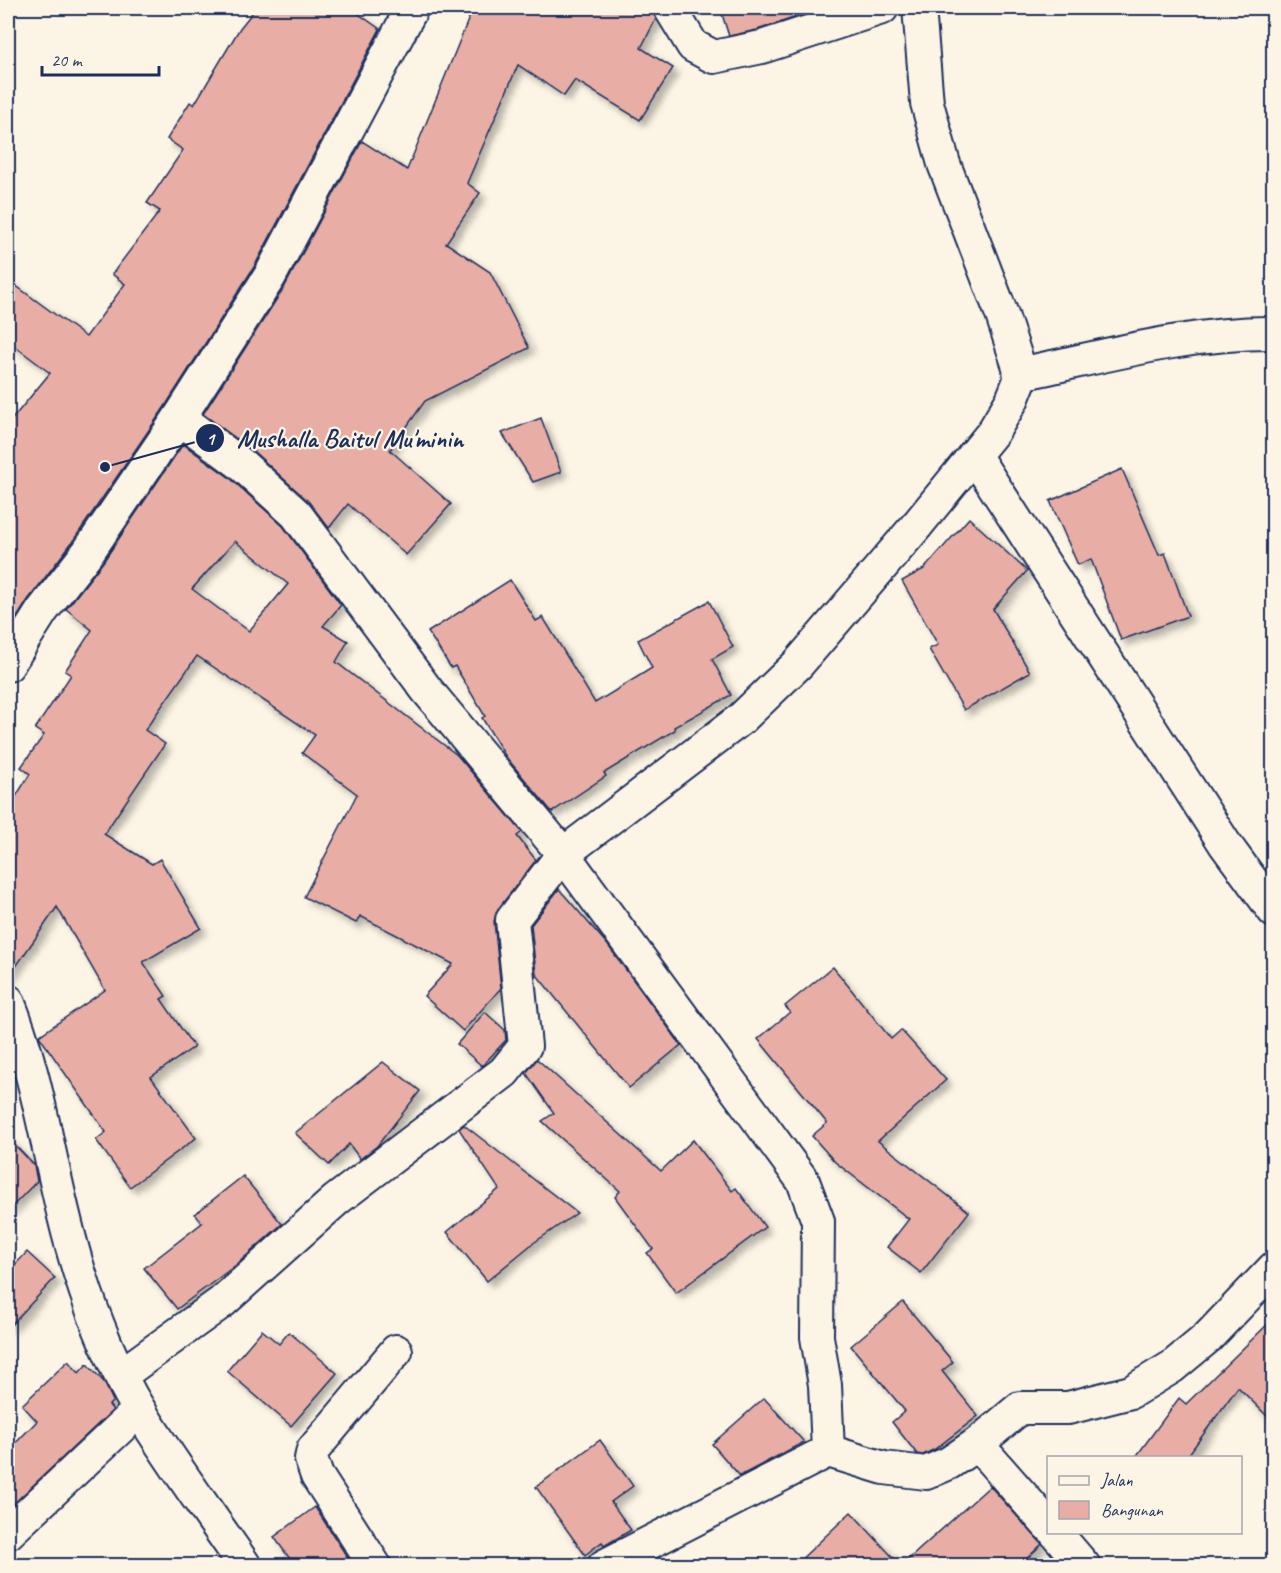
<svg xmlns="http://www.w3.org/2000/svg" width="1281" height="1573" font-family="Caveat,sans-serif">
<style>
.building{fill:#e8aea5;stroke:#1b2f5e;stroke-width:1.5;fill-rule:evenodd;filter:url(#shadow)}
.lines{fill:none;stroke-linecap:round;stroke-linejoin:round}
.street-casing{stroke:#1b2f5e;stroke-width:36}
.street{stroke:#fcf5e5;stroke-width:32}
.leader{fill:none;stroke:#1b2f5e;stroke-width:2}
.callout-dot{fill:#1b2f5e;stroke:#fcf5e5;stroke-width:2}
.mark-label{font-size:18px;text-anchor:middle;font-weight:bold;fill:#fff}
.callout-label{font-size:26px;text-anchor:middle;font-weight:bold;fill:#1b2f5e;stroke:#fcf5e5;stroke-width:4.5;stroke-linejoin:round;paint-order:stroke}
</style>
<defs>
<filter id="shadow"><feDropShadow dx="5.5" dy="5.5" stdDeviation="3" flood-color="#0004"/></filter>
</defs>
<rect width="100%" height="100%" fill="#fcf5e5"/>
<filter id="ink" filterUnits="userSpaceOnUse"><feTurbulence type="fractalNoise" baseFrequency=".0167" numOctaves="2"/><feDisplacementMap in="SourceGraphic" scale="12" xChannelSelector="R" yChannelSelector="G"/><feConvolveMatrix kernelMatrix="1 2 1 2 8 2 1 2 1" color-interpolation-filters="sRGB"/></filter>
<g filter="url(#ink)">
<g class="building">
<path d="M256,8H350L380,29L254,267L164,408L73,541L28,600L8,632V424L50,373L8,341V280L86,337L125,284L112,274L160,211L147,203L183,150L167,139L190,102L194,105L240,28Z"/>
<path d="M473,8H652L656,19L641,48L673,68L640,120L575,80L564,96L518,65L467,183L480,193L446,243L490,272L529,348L425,401L390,450L451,504L406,555L348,504L329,528L308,501L253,451L203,414L285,286L362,141L407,170Z"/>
<path d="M720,8H821V9L757,30L729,36Z"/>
<path d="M541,418L561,472L533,482L502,433Z"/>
<path d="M183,444L230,478L283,526L341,605L323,626L348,641L336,662L457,755L522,832L517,836L536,860L498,909L494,921L501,988L463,1031L424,996L453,964L360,916L356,923L304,897L357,794L302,753L315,735L197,656L145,730L165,744L104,834L152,864L160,859L201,928L143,962L166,996L161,999L194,1047L151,1077L196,1138L130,1187L96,1140L106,1132L39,1036L105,990L57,907L8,978V809L30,774L21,767L44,735L35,729L71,675L65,671L92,630L66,609L103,562ZM235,541L288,584L249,631L192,589Z"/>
<path d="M1122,469L1159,555L1165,553L1188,616L1121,640L1091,559L1078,565L1050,501Z"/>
<path d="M969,518L1027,571L993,609L1030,672L964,710L929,649L938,645L902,581L924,569Z"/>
<path d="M510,580L536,621L543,617L595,703L652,668L638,640L709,601L733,647L712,659L731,695L674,727L675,730L604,773L606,776L552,812L506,757L482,718L485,716L455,666L451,668L428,632Z"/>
<path d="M559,889L607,944L681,1045L629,1088L536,974L531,925Z"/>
<path d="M833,967L891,1039L901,1030L946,1080L878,1141L969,1212L921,1273L887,1247L909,1219L835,1162L812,1136L827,1123L758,1039L790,1012L785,1006Z"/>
<path d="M485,1012L505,1030L506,1040L482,1066L457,1044Z"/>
<path d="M537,1059L661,1171L693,1140L732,1191L736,1188L765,1227L676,1293L647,1253L653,1249L615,1197L620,1191L542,1121L554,1113L526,1073Z"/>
<path d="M383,1062L420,1091L377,1146L360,1159L349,1144L329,1165L295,1133Z"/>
<path d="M464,1125L577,1213L532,1244L487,1281L447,1232L499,1189L459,1129Z"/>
<path d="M8,1138L34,1165L37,1181L8,1211Z"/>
<path d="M243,1176L282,1224L236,1265L177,1309L144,1268L202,1223L195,1214Z"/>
<path d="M27,1252L55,1278L8,1328V1272Z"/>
<path d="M903,1302L953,1362L942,1371L978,1416L935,1449L923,1455L917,1454L892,1422L905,1411L851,1346Z"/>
<path d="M1274,1318V1423L1238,1387L1186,1458H1135L1179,1398L1186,1404Z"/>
<path d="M262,1330L279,1344L289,1332L337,1373L291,1426L227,1371Z"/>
<path d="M68,1361L79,1373L87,1364L104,1382L113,1401L109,1405L113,1410L8,1509V1451L37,1421L22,1405Z"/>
<path d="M764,1398L804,1442L740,1476L712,1444Z"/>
<path d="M600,1440L633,1486L611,1502L631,1530L604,1546L602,1542L585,1555L536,1487Z"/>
<path d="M990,1486L1042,1544L1019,1566H901Z"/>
<path d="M315,1507L353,1566H295L274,1537Z"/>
<path d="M851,1512L901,1566H794Z"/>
</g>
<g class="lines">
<g class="street-casing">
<g id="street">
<path d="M670,8L693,46L714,57L762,47L882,8"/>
<path d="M1020,374C1102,357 1189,332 1274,333"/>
<path d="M179,418L241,464L296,514L426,689L563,854L803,1181L818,1221L817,1337L825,1385L828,1451"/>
<path d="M974,455L1225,844L1274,911"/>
<path d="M8,665L42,611L88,552L179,418L270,276L412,8"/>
<path d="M8,1001C43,1088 51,1184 80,1274C93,1316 116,1373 140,1411C172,1464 210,1514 245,1566"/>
<path d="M121,1375L222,1302L336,1200L504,1072L525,1046L512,920L563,854L741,719L798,664L918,524L993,432L1012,400L1020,380L1019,367L1001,312L944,164L927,103L919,8"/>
<path d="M977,1444L1048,1525"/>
<path d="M1055,1532L1084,1566"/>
<path d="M8,1533L139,1410"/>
<path d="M375,1566L317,1476L311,1459L313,1450L396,1351"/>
<path d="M604,1566L828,1451L884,1468L926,1473L949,1463L977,1444L1020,1408H1068L1131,1392L1172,1367L1207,1338L1274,1268"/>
</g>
</g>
<use href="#street" class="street"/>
</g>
</g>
<path class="leader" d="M105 467L210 438"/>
<g class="callout-dot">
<circle cx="105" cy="467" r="6"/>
<circle cx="210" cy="438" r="15"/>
</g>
<g class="mark-label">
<text x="210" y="445">1</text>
</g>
<g class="callout-label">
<text x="350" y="447">Mushalla Baitul Mu'minin</text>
</g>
<rect width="1281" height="1573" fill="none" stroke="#fcf5e5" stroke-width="30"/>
<rect x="15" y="15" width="1251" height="1543" fill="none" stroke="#1b2f5e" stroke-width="2" filter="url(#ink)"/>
<rect x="1047" y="1456" width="195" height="78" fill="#fcf5e5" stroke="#a2a6af" stroke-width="1.5"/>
<rect x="1059" y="1476" width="30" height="9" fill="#fcf5e5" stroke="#a2a6af" stroke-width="1.5"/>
<text x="1101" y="1486" font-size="18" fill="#1b2f5e">Jalan</text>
<rect x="1059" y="1501" width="30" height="18" fill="#e8aea5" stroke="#a2a6af" stroke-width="1.5"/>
<text x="1101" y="1516" font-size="18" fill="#1b2f5e">Bangunan</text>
<path d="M42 66v9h117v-9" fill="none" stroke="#1b2f5e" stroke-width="3"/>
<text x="51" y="66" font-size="18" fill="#1b2f5e" stroke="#fcf5e5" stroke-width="4.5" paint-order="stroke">20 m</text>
</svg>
